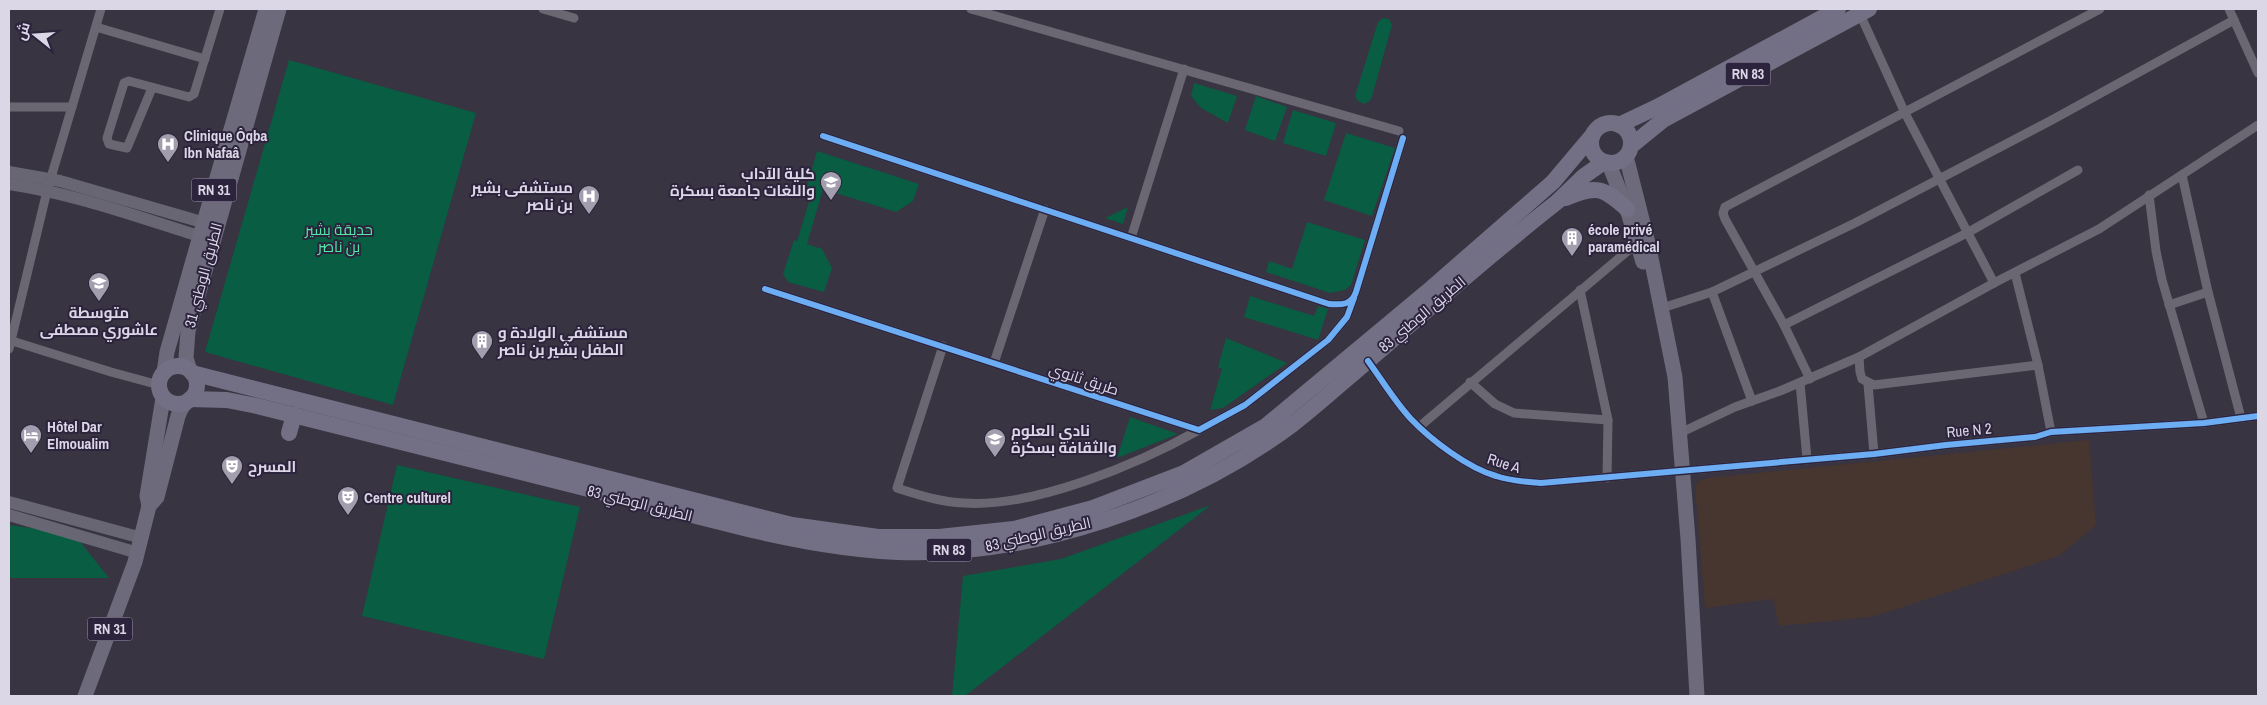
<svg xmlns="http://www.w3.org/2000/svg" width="2267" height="705" font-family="'Archivo Narrow',Cairo,sans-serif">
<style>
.commercial{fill:#46362f}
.green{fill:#085d42}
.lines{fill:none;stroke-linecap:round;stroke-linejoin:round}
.street{stroke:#6a6772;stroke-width:9}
.secondary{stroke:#686673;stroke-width:12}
.primary{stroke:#6d6a7c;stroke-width:15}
.highway{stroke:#737086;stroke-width:16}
.cycleway-casing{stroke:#2c243c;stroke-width:9}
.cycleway{stroke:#6dadf4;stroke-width:6}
.labels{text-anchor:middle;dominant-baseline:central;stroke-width:4;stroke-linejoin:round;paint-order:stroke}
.shield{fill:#2c243c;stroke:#a7a1b4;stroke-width:1}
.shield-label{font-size:14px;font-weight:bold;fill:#dcd7e7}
.poi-label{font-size:15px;font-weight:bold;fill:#dcd7e7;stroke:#2c243c;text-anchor:start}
.park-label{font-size:15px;fill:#55e6a9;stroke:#2c243c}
.street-label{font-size:15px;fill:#dcd7e7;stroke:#2c243c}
</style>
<rect width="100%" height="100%" fill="#383441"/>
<path class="commercial" d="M2089,440L2096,525L2059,556L1872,617L1779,626L1773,599L1705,608L1695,485L1699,481L1707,478Z"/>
<g class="green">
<path d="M1383,18L1389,19L1392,25L1371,100L1364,104L1358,101L1355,96L1378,22Z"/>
<path d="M289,60L476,113L393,405L205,352Z"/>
<path d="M1194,83L1237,96L1228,123L1201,108L1191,96Z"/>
<path d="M1256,96L1287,107L1275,141L1245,130Z"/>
<path d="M1293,110L1336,123L1326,156L1283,143Z"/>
<path d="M1346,133L1395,148L1372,216L1324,200Z"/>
<path d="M817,151L919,184L913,201L896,212L823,189L807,244L822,249L832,268L824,292L788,282L783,274L794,240L797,241L813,189L807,187Z"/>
<path d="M1128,207L1123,224L1105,218Z"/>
<path d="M1307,222L1365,240L1351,285L1345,290L1330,293L1266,272L1269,261L1292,269Z"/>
<path d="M1250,296L1314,316L1318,306L1328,309L1318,340L1244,317Z"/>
<path d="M1226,338L1287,363L1223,408L1210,410L1222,369L1218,367Z"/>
<path d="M1130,417L1178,434L1117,458Z"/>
<path d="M397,465L580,507L544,659L362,616Z"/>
<path d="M1211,505L965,696H952L963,576L1061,559Z"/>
<path d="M9,525L74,534L109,578H9Z"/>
</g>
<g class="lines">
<g class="street">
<path d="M543,9L574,18"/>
<path d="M971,9L1399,131"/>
<path d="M2229,9L2258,73"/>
<path d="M1860,14L1905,113L1994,283"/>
<path d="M96,27L205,59"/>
<path d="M152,88L127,148L109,144L107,138L124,83L129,81L189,97L194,94L220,9"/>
<path d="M9,107H72"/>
<path d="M823,136L1329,304C1342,305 1352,305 1356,292L1403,138"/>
<path d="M2182,175L2208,292L2241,418"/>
<path d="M2149,195L2156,251L2162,280L2204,423"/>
<path d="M1131,238L1184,69"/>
<path d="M2015,273L2038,365L2051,432"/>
<path d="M765,289L1199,430L1245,405L1328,340L1347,317L1354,298"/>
<path d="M1580,290L1608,420L1607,478"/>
<path d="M1712,292L1752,401"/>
<path d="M2169,305L2208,292"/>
<path d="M1662,308L1712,292L1855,223L2050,121L2234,20"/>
<path d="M1784,325L1967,233L2078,170"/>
<path d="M9,340L111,372L159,385"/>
<path d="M943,346L897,488C919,495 940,502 964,503C1034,508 1138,464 1199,430"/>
<path d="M9,349L47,191L101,9"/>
<path d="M1859,357L1860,372L1862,379L1874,385L2038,365"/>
<path d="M1368,361C1382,380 1395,402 1411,419C1431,440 1468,468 1496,476C1511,481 1526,482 1541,483L1874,454L1946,445L2035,437L2051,432L2204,423L2258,416"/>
<path d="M994,363L1045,209"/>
<path d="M1810,379L1784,325L1725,219L1723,213L1725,207L2100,9"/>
<path d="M1470,382L1495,404L1514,413L1608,420"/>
<path d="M1800,383L1807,459"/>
<path d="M1868,384L1874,454"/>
<path d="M1419,427L1637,243"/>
<path d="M1680,433L1735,407L1780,391L1859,357L1994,283L2099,229L2258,125"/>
</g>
<g class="secondary">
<path d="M9,172L60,181L212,225"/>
<path d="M9,184C77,194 143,219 209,239"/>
<path d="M9,502L142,538"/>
<path d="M9,515L138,553"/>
</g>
<g class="primary">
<path d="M1626,156L1648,243L1675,377L1688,539L1697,696"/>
<path d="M1608,162L1627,209L1643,262"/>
<path d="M190,371L186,358L188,331L279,9"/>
<path d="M164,372L167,352L200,236L266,9"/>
<path d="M149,506L147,496L163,398"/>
<path d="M85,696L135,562L149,506L157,497L178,416L181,409L187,401"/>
</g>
<g class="highway">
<circle cx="1611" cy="143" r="20"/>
<path d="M1619,125L1657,107L1838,9"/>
<path d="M1631,146L1663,120L1869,9"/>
<path d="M1566,198C1596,185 1603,187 1627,209"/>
<circle cx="178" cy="385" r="19"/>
<path d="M192,373L792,525L878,537H939L1014,529L1093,508L1184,473L1266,426L1427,292L1553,182L1591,137"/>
<path d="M190,399L227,400L257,406L752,530C801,541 848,550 898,552C1032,557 1186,504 1293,424C1320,403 1345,380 1370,359C1432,306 1493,252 1557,202L1584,176L1604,162"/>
<path d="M289,433L294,415"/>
</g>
<g class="cycleway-casing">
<g id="cycleway">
<path d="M823,136L1329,304C1342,305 1352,305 1356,292L1403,138"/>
<path d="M765,289L1199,430L1245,405L1328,340L1347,317L1354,298"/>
<path d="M1368,361C1382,380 1395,402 1411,419C1431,440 1468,468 1496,476C1511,481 1526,482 1541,483L1874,454L1946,445L2035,437L2051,432L2204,423L2258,416"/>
</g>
</g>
<use href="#cycleway" class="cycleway"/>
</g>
<defs>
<g id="hospital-pin" transform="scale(1.125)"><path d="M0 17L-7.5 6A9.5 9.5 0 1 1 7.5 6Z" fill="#a39ead" stroke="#2c243c"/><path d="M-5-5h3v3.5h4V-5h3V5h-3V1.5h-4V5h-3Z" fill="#fff"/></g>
<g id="university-pin" transform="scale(1.125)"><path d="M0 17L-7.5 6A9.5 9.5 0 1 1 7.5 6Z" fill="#a39ead" stroke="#2c243c"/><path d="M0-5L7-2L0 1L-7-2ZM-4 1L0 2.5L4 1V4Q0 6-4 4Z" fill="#fff"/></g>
<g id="building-pin" transform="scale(1.125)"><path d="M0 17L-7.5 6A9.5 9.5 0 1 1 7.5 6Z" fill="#a39ead" stroke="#2c243c"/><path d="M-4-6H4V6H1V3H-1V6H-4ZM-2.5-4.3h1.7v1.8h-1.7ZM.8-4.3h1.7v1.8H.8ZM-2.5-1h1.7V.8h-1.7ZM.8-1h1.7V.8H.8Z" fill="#fff"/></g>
<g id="school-pin" transform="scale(1.125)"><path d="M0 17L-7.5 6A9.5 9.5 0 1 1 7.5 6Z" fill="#a39ead" stroke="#2c243c"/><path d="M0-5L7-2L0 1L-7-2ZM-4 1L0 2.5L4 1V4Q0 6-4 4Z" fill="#fff"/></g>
<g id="hotel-pin" transform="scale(1.125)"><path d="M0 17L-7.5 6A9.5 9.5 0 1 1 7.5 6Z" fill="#a39ead" stroke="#2c243c"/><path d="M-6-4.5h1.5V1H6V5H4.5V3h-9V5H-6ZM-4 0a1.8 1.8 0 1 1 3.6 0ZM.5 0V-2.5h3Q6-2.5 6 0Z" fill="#fff"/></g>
<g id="theatre-pin" transform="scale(1.125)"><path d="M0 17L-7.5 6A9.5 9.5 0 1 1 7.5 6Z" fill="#a39ead" stroke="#2c243c"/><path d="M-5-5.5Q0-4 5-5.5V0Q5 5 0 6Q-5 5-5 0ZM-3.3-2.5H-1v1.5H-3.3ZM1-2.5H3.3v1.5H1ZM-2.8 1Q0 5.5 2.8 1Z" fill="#fff"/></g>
</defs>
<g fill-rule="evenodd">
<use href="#hospital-pin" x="168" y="144"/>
<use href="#university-pin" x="831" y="182"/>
<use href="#hospital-pin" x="589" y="196"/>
<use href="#building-pin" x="1572" y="238"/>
<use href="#school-pin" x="99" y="283"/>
<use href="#building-pin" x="482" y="341"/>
<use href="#hotel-pin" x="31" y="435"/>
<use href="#university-pin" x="995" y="439"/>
<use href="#theatre-pin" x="232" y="466"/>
<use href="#theatre-pin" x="348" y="497"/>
</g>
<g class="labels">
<g class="shield">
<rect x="1725.5" y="62.5" width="45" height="23" rx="4"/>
<rect x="191.5" y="178.5" width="45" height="23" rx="4"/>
<rect x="926.5" y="538.5" width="45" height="23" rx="4"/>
<rect x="87.5" y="617.5" width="45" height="23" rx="4"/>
</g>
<g class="shield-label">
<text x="1748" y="74">RN 83</text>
<text x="214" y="190">RN 31</text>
<text x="949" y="550">RN 83</text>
<text x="110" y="629">RN 31</text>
</g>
<g class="poi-label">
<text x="184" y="135">Clinique Ôqba<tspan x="184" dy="17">Ibn Nafaâ</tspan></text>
<text x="815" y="173" text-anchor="end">كلية الآداب<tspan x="815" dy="17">واللغات جامعة بسكرة</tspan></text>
<text x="573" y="187" text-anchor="end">مستشفى بشير<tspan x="573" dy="17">بن ناصر</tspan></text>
<text x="1588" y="229">école privé<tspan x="1588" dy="17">paramédical</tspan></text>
<text x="99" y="312" text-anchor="middle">متوسطة<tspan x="99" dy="17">عاشوري مصطفى</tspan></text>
<text x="498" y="332">مستشفى الولادة و<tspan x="498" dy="17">الطفل بشير بن ناصر</tspan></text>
<text x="47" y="426">Hôtel Dar<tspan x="47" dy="17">Elmoualim</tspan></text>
<text x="1011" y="430">نادي العلوم<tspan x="1011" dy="17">والثقافة بسكرة</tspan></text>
<text x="248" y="466">المسرح</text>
<text x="364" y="497">Centre culturel</text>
</g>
<g class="park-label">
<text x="339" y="229">حديقة بشير<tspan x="339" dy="17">بن ناصر</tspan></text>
</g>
<g class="street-label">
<text transform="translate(203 275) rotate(-75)">الطريق الوطني 31</text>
<text transform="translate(1422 314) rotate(-40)">الطريق الوطني 83</text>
<text transform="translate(1084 379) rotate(18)">طريق ثانوي</text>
<text transform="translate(1969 430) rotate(-5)">Rue N 2</text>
<text transform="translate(1504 463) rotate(18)">Rue A</text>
<text transform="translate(640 503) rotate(14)">الطريق الوطني 83</text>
<text transform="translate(1038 534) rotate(-13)">الطريق الوطني 83</text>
</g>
</g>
<rect width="2267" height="705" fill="none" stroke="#dcd7e7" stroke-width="20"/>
<g transform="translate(35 35) rotate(287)" stroke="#2c243c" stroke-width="4" paint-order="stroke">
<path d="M0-4L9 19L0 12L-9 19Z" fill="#dcd7e7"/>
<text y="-8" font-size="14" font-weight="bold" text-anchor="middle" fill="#dcd7e7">ش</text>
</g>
</svg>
